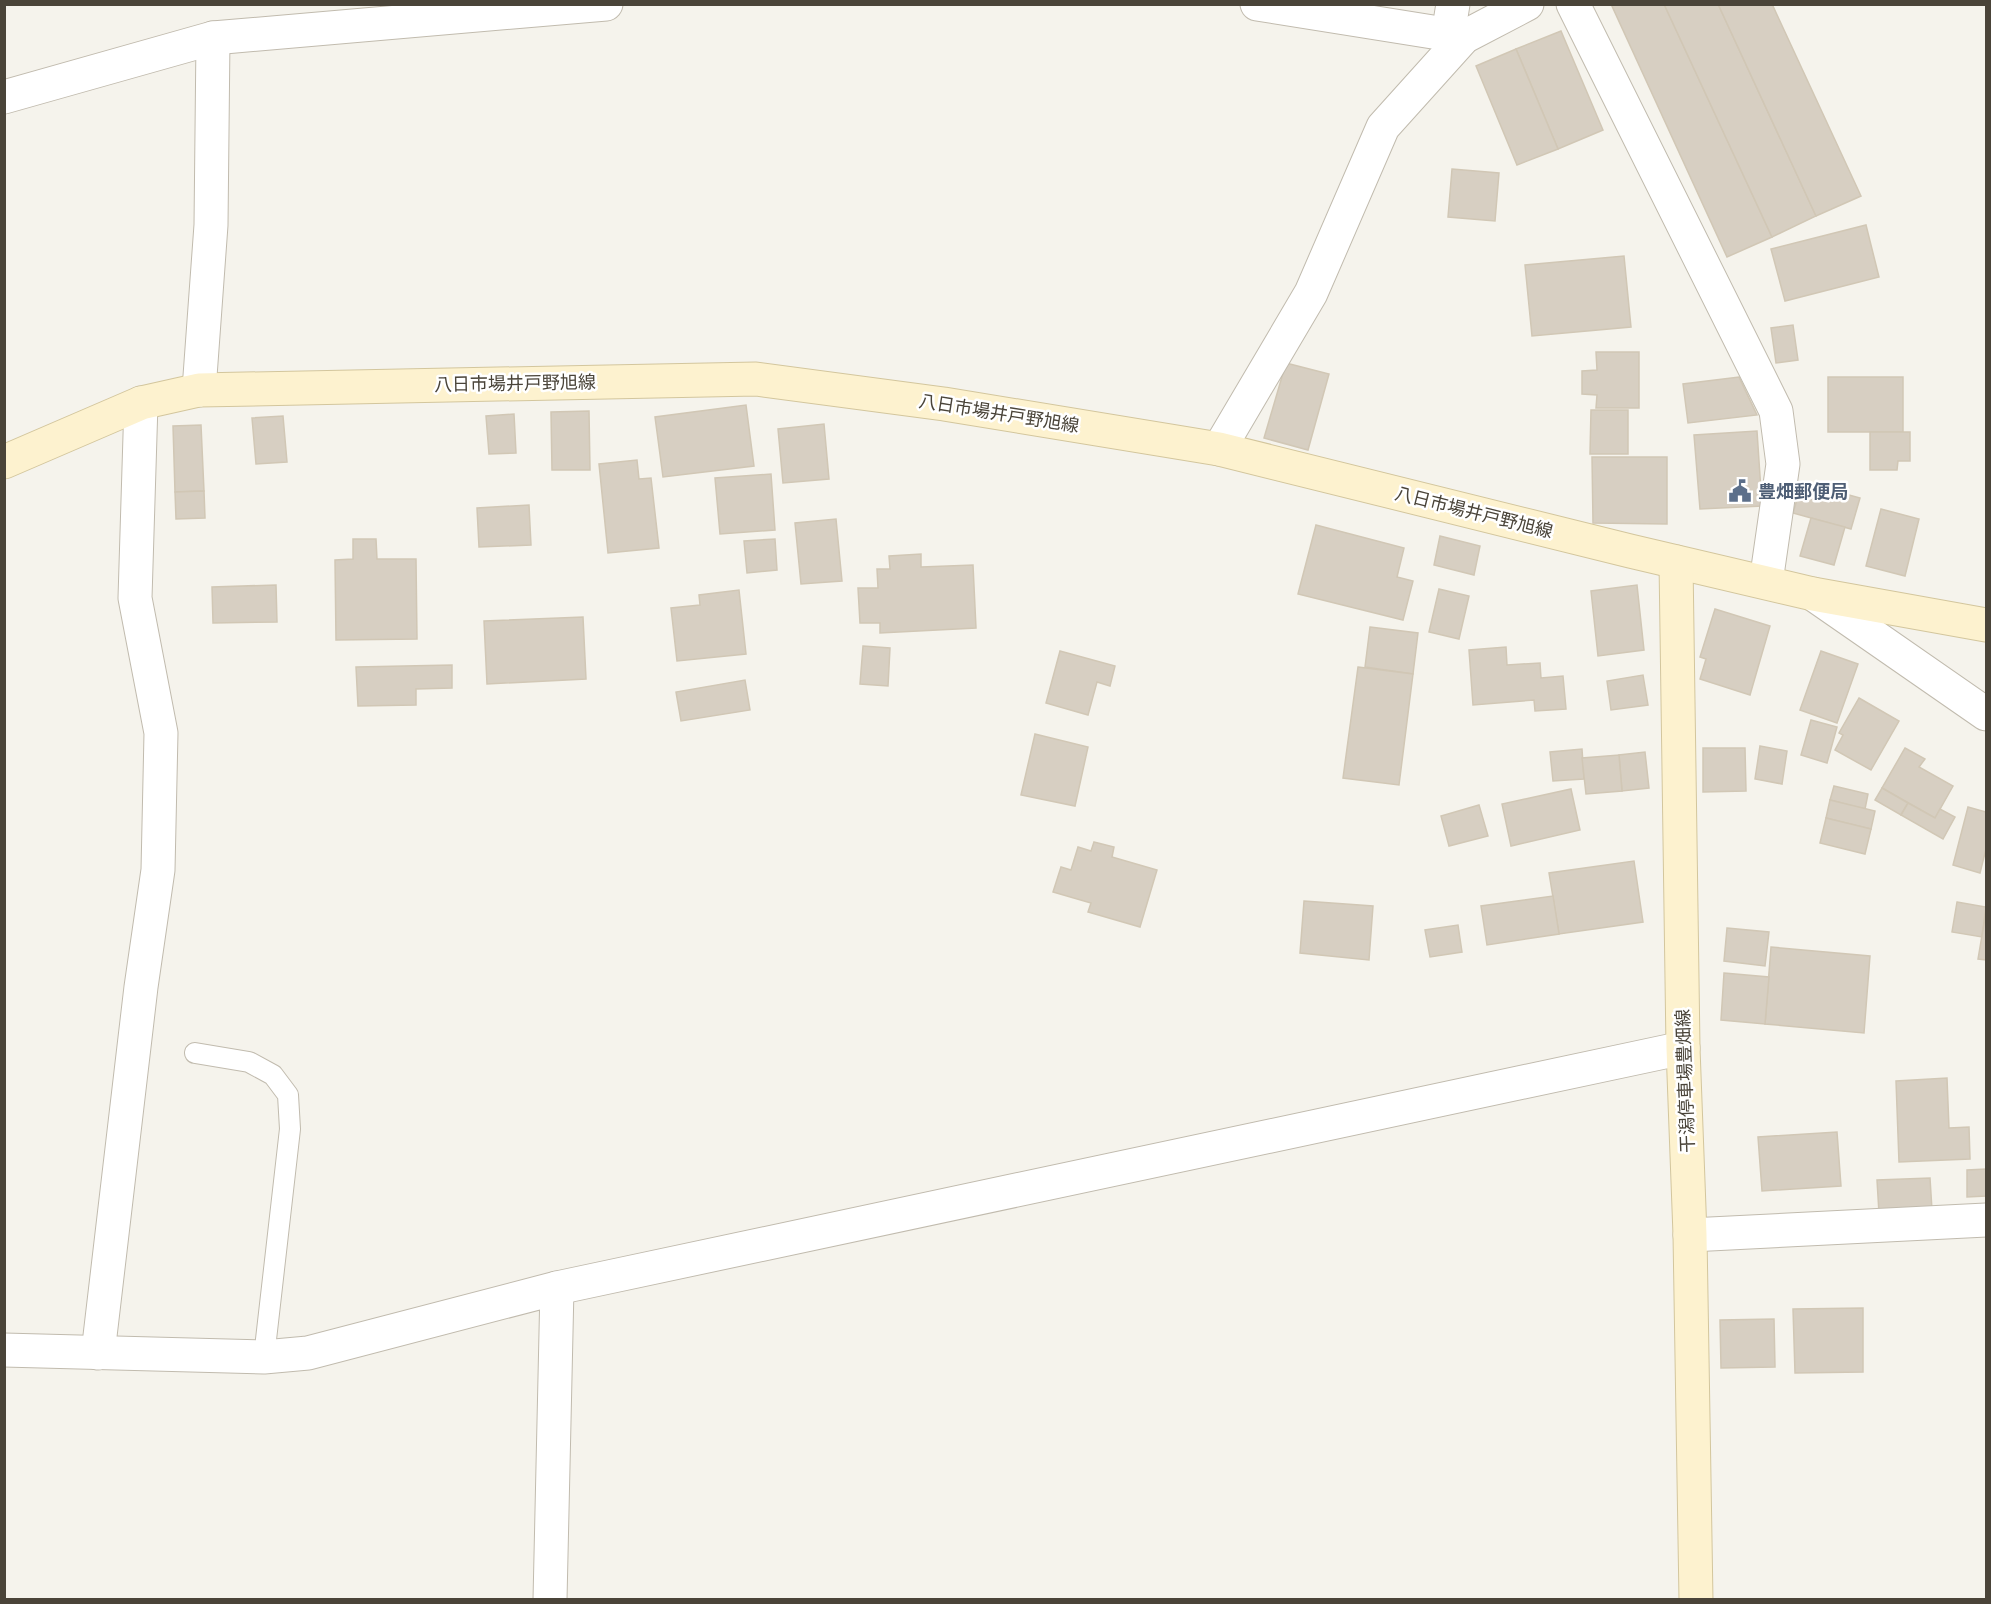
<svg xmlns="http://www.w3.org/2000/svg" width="1991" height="1604" font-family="'Roboto Condensed','Noto Sans JP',sans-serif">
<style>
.building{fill:#d7cfc2;stroke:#d1c7b5;stroke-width:1.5}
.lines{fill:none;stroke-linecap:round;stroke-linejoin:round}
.service-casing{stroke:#c1bbae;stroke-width:22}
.minor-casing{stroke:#c1bbae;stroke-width:35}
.secondary-casing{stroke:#d3c69d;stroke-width:35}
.service{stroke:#fff;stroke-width:20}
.minor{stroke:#fff;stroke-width:33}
.secondary{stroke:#fdf2cf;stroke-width:33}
.labels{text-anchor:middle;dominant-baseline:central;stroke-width:5;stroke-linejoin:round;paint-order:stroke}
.street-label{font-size:18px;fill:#4a4439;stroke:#fff}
.service-label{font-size:18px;font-weight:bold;fill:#4e5e75;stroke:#fff;text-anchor:start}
</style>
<rect width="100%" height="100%" fill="#f5f3ec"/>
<g class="building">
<path d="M1611,4H1664L1772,237L1727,257Z"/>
<path d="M1664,4H1718L1816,216L1772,237Z"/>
<path d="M1718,4H1772L1861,196L1816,216Z"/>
<path d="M1561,31L1603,130L1558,149L1516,49Z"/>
<path d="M1516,49L1558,149L1517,165L1476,66Z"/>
<path d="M1452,169L1499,173L1495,221L1448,217Z"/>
<path d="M1866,225L1879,277L1785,301L1771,249Z"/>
<path d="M1624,256L1631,327L1532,336L1525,265Z"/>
<path d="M1793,325L1798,360L1776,363L1771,328Z"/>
<path d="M1596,352H1639V408H1596L1597,395L1582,394V371L1597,370Z"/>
<path d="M1286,363L1329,374L1308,450L1264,438Z"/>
<path d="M1739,377L1757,415L1688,423L1683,384Z"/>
<rect x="1828" y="377" width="75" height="55"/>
<path d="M746,405L754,466L663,477L655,417Z"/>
<path d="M1591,410H1628V454H1590Z"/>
<path d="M589,411L590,470H552L551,412Z"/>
<path d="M514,414L516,453L489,454L486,416Z"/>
<path d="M283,416L287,462L256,464L252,418Z"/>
<path d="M824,424L829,479L783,483L778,429Z"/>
<path d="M201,425L204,491L175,492L173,426Z"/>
<path d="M1757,431L1762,506L1700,509L1694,435Z"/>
<path d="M1870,432H1910V461H1898L1897,470H1870Z"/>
<path d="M1592,457H1667V524L1593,523Z"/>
<path d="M637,460L639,479L651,478L659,548L608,553L599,464Z"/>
<path d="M771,474L775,530L720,534L715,478Z"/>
<path d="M1802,482L1860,498L1851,529L1793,513Z"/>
<path d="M204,491L205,518L176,519L175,492Z"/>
<path d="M529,505L531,545L479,547L477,508Z"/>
<path d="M1881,509L1919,519L1905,576L1866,566Z"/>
<path d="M1811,518L1845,527L1834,565L1800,556Z"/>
<path d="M836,519L842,581L801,584L795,523Z"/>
<path d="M1316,525L1404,548L1397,577L1413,581L1403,620L1298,594Z"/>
<path d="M1440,536L1480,546L1474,575L1434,565Z"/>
<path d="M353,539H376L377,559H416L417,639L336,640L335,560L353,559Z"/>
<path d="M775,539L777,570L747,573L744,541Z"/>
<path d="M921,554V567L973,565L976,628L880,633V623H860L858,588H878L877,569H890L889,556Z"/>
<path d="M276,585L277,622L213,623L212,587Z"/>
<path d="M1637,585L1644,650L1598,656L1591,591Z"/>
<path d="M1439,589L1469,596L1459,639L1429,632Z"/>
<path d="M739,590L746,654L677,661L671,608L700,605L699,595Z"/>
<path d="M1715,609L1770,626L1750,695L1700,679L1706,659L1700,657Z"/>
<path d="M583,617L586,679L487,684L484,621Z"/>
<path d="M1370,627L1418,633L1413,674L1365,667Z"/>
<path d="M863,646L890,648L888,686L860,684Z"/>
<path d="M1506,647L1507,665L1540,663L1541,678L1563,676L1566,709L1535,711L1534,700L1473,705L1469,650Z"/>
<path d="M1060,651L1115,666L1110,686L1097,682L1088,715L1046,703Z"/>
<path d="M1821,651L1858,664L1837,723L1800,710Z"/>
<path d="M452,665V688L416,689V705L358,706L356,667Z"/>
<path d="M1358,667L1413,674L1399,785L1343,778Z"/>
<path d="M1643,675L1648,705L1611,710L1607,681Z"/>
<path d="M745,680L750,710L681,721L676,692Z"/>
<path d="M1859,698L1899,721L1871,770L1835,750L1843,735L1839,733Z"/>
<path d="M1811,720L1837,727L1827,763L1801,755Z"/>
<path d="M1035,734L1088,747L1075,806L1021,795Z"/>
<path d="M1760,746L1787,751L1782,784L1755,779Z"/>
<path d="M1703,748H1745L1746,791L1703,792Z"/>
<path d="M1905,748L1925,759L1919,767L1953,786L1935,818L1882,788Z"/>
<path d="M1582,749L1584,779L1553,781L1550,752Z"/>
<path d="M1645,752L1649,788L1622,791L1619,755Z"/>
<path d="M1619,755L1622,791L1586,794L1582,758Z"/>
<path d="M1834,786L1868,794L1865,809L1830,800Z"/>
<path d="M1882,788L1908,803L1901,815L1875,800Z"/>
<path d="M1571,789L1580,830L1511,846L1502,804Z"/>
<path d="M1830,800L1875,811L1871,829L1826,818Z"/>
<path d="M1908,803L1935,818L1940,809L1955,817L1943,839L1901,815Z"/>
<path d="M1479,805L1488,836L1449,846L1441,816Z"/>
<path d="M1968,807L1986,812V849L1980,873L1953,865Z"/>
<path d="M1826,818L1871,829L1865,854L1820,843Z"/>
<path d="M1094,842L1114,847L1112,857L1157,870L1140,927L1088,912L1091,903L1053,892L1061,867L1071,870L1078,847L1091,851Z"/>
<path d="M1634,861L1643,922L1559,934L1549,873Z"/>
<path d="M1553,896L1559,934L1487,945L1481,906Z"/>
<path d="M1304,901L1373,906L1369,960L1300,953Z"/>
<path d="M1957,902L1986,907L1982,937L1952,932Z"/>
<path d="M1986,912V960L1978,959Z"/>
<path d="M1458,925L1462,952L1430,957L1425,930Z"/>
<path d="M1727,928L1769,932L1765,966L1724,961Z"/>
<path d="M1771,947L1870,956L1864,1033L1765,1024Z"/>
<path d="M1724,973L1769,977L1765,1024L1721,1020Z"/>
<path d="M1947,1078L1949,1128L1969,1127L1970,1159L1899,1162L1896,1081Z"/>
<path d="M1837,1132L1841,1186L1762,1191L1758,1137Z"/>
<path d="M1986,1169V1196L1967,1197V1170Z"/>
<path d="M1930,1178L1932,1210L1879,1213L1877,1180Z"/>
<path d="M1863,1308V1372L1795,1373L1793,1309Z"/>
<path d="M1774,1319L1775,1367L1721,1368L1720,1320Z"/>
</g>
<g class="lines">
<g class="service-casing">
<path id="service" d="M195,1053L249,1062L273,1075L288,1095L290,1129L264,1357"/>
</g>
<g class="minor-casing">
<g id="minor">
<path d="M1257,4L1464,37"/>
<path d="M1573,4L1776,411L1783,464L1766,582"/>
<path d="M1448,35L1453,4"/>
<path d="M4,97L213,38L606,4"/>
<path d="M199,390L211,225L213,38"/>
<path d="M1219,449L1311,293L1383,127L1464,37L1527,4"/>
<path d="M1813,594L1986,714"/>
<path d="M1690,1235L1986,1220"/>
<path d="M4,1350L264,1357L308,1353L557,1288L1683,1048"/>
<path d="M98,1353L141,987L158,870L161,733L135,598L141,403"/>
<path d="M550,1600L557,1288"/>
</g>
</g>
<g class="secondary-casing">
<g id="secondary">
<path d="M4,462L141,403L199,390L756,379L944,404L1219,449L1630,551L1813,594L1986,625"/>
<path d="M1676,562L1683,1048L1690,1235L1696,1600"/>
</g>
</g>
<use href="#service" class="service"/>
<use href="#minor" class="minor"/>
<use href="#secondary" class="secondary"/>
</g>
<defs>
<g id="civic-bare" transform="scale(1.8)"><path d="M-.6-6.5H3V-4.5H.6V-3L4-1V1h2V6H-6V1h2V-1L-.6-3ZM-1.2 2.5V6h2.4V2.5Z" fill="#5c6f8a" stroke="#fff" stroke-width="2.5" paint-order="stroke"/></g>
</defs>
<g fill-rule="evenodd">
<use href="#civic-bare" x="1740" y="491"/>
</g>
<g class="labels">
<g class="street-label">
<text transform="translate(515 383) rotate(-1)">八日市場井戸野旭線</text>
<text transform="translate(999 413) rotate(9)">八日市場井戸野旭線</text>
<text transform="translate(1474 512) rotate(14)">八日市場井戸野旭線</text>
<text transform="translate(1685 1081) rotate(-92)">干潟停車場豊畑線</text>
</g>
<g class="service-label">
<text x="1758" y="491">豊畑郵便局</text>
</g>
</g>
<rect width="1991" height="1604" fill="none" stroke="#4a4439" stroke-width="12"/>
</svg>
